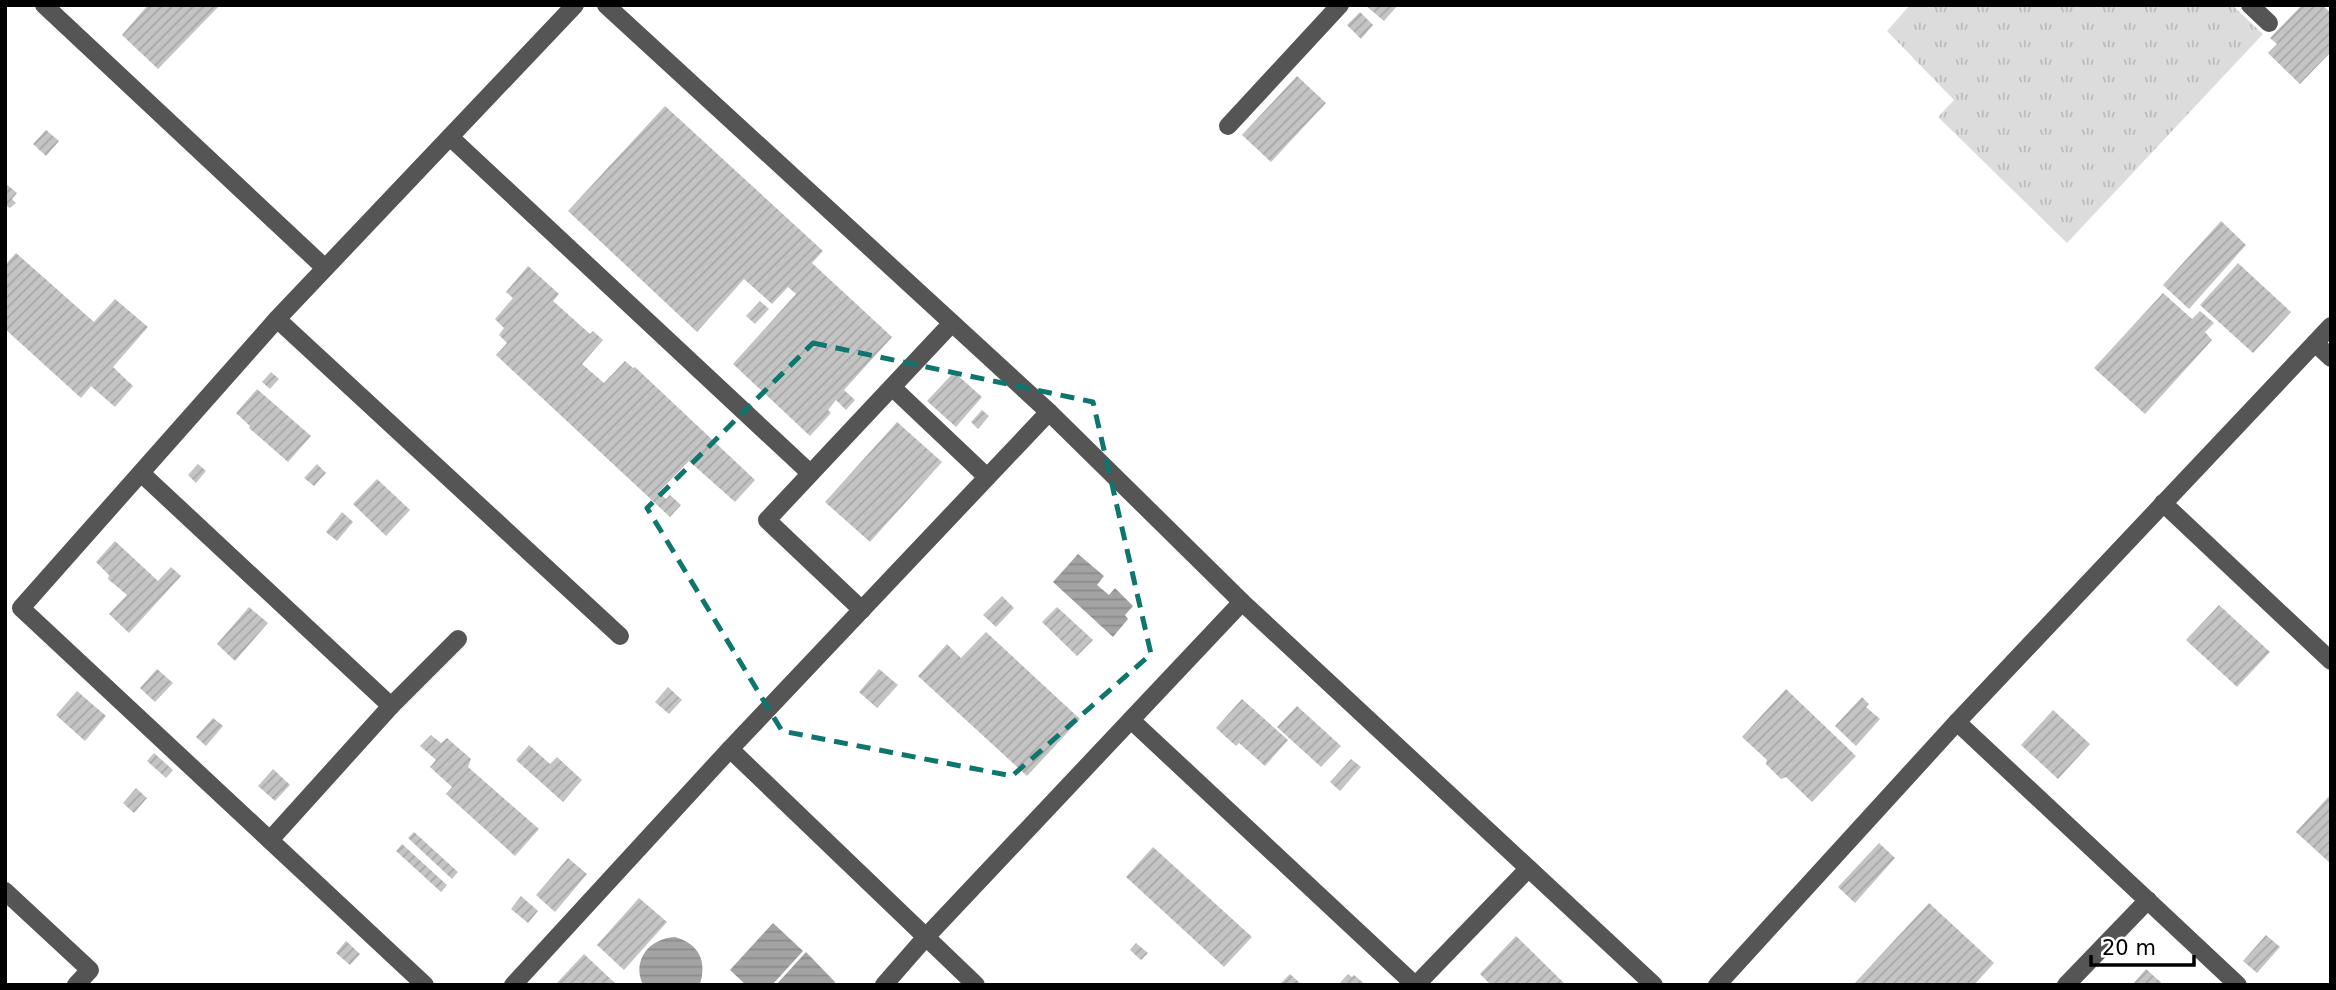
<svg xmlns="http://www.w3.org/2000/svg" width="2336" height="990" font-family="'DejaVu Sans',sans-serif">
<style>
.grass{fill:url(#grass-tufts)}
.water{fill:url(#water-rules)}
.building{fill:url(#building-hatch)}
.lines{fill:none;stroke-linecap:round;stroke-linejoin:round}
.minor{stroke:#555;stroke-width:18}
.marked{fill:none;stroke:#0f766e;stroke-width:5;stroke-dasharray:14 9;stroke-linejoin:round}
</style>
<defs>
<pattern id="grass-tufts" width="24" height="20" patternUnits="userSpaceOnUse" patternTransform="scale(1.75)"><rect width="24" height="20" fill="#dcdcdc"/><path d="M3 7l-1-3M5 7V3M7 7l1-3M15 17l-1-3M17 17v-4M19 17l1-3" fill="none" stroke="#bbb"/></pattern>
<pattern id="water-rules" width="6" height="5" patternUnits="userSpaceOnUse" patternTransform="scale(1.75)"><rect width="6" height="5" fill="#a3a3a3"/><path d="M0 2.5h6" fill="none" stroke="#8b8b8b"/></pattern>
<pattern id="building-hatch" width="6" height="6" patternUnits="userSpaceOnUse" patternTransform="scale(1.75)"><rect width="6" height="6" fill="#c4c4c4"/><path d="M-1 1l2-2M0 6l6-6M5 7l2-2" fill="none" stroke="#a7a7a7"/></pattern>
</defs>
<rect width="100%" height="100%" fill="#fff"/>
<path class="grass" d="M1910,5H2232L2263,34L2067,243L1938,117L1954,100L1887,31Z"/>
<g class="water">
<path d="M1078,554L1104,576L1097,585L1109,595L1115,588L1133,606L1125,615L1128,619L1113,637L1053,582Z"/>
<path d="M773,923L803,951L772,985H746L730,970Z"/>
<path d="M675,937C699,944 707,961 700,984L643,985C631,960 650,938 675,937Z"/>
<path d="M806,952L835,982L833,985H776Z"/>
</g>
<g class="building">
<path d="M148,5H220L158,69L122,35Z"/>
<path d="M1365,5H1398L1384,21Z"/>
<path d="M2302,5H2322L2331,13V52L2300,84L2268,53L2277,44L2270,38Z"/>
<path d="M1360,12L1373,25L1361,39L1347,25Z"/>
<path d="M1297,76L1326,103L1271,162L1242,135Z"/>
<path d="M665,106L823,251L812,263L892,337L844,390L855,400L846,410L836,400L828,410L831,413L810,436L733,364L796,294L788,287L772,304L744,279L697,332L568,211Z"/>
<path d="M46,130L59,141L46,156L33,144Z"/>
<path d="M5,183L17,193L12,199L16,203L10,208L5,205Z"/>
<path d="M2221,221L2246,245L2189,309L2163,285Z"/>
<path d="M16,253L94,322L115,299L148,327L113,367L133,386L115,407L91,386L81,398L5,329V265Z"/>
<path d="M2238,263L2291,312L2253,353L2200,305Z"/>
<path d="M528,266L559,294L553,301L590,334L593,331L603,340L582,364L604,383L625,361L633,368L635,367L755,480L735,502L689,461L659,492L666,499L670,495L681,505L670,517L496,355L507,343L499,335L504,328L495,319L513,298L506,292Z"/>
<path d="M2163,293L2192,319L2200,311L2214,323L2205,332L2212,340L2145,414L2094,368Z"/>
<path d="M760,301L769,309L755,324L746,316Z"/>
<path d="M271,372L279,379L270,389L262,382Z"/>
<path d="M954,372L982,397L956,427L927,401Z"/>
<path d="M257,389L311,436L288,462L249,428L250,426L236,413Z"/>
<path d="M982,410L989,416L978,429L971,422Z"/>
<path d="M897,422L942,462L870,542L825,502Z"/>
<path d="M198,464L206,471L196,483L188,475Z"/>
<path d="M317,464L326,473L314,486L304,478Z"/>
<path d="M377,479L410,510L386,536L353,504Z"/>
<path d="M342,512L353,522L337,541L326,532Z"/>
<path d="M115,541L158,581L171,567L181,576L129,633L109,614L127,595L108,579L109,575L96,562Z"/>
<path d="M1002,596L1014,608L996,627L983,615Z"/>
<path d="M2219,605L2270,652L2237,687L2186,640Z"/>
<path d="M249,607L268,623L235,661L217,644Z"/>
<path d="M1057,607L1093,640L1077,656L1042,622Z"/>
<path d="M986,632L1080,719L1027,776L918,676L947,644L961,658Z"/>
<path d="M157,669L173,683L155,702L140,688Z"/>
<path d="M879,669L898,685L877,708L859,692Z"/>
<path d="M668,687L682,700L669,714L655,702Z"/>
<path d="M1786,689L1856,756L1812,802L1786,777L1781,779L1766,764L1767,760L1742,737Z"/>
<path d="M77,691L106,716L85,741L56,715Z"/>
<path d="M1862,697L1869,704L1866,707L1880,719L1856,746L1835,726Z"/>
<path d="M1242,699L1288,740L1265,766L1239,743L1236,746L1216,728Z"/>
<path d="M1297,706L1341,746L1321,767L1277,727Z"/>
<path d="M2053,710L2090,744L2058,779L2021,745Z"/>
<path d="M213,718L223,726L206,746L196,737Z"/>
<path d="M431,735L441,743L447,738L471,759L468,767L539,829L515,856L446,794L452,787L430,767L436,760L420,746Z"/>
<path d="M529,745L550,764L557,757L582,780L563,802L516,760Z"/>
<path d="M154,753L173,770L166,778L147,761Z"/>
<path d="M1351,759L1361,767L1340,791L1330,782Z"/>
<path d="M273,769L290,785L275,801L258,786Z"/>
<path d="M136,788L147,798L134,813L123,803Z"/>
<path d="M2331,794V864L2296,832Z"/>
<path d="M414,832L458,872L452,879L408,838Z"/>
<path d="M1879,843L1895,858L1855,903L1838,887Z"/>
<path d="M402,844L447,885L441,892L396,851Z"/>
<path d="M1153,847L1252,937L1224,967L1126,877Z"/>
<path d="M568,858L587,874L555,912L536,895Z"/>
<path d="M521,896L538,911L528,923L511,909Z"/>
<path d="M639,898L667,922L624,970L597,945Z"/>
<path d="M1929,903L1994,963L1974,985H1853Z"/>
<path d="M2266,935L2280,947L2257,973L2243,961Z"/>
<path d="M1516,936L1566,985H1491L1480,974Z"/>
<path d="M346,941L360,954L350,965L336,953Z"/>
<path d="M1136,943L1148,953L1141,960L1130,950Z"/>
<path d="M584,954L617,985H555Z"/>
<path d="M2146,969L2164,985H2132Z"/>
<path d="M1290,974L1302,985L1281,983Z"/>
<path d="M1348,974L1352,977L1354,975L1366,985H1338Z"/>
</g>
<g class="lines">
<g class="minor">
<path d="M44,5L325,268"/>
<path d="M606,5L1049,412L1242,602L1654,985"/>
<path d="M2250,5L2269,23"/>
<path d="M1228,126L1340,5"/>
<path d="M450,137L810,473"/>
<path d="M277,319L620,636"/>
<path d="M2315,343L2331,358"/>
<path d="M892,387L987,477"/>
<path d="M141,473L391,706"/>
<path d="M2163,503L2331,661"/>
<path d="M862,610L767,520L952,323"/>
<path d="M1131,720L1415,985"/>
<path d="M1957,722L2238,985"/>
<path d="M730,749L976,985"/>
<path d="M270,840L391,706L458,639"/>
<path d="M5,891L90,970L76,985"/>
<path d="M425,985L21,608L277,319L575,5"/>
<path d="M513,985L730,749L1049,412"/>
<path d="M884,985L925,938L1242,602"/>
<path d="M1416,985L1528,869"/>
<path d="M1717,985L1957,722L2331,326"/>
<path d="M2066,985L2148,900"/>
</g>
</g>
<path class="marked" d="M813,343L1093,402L1151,654L1012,776L782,731L647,508Z"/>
<rect width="2336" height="990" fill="none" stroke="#000000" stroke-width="14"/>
<path d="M2091 955v10h103v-10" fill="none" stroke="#000000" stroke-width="3.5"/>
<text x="2102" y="955" font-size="21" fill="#000000" stroke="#ffffff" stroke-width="5" paint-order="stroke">20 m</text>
</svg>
